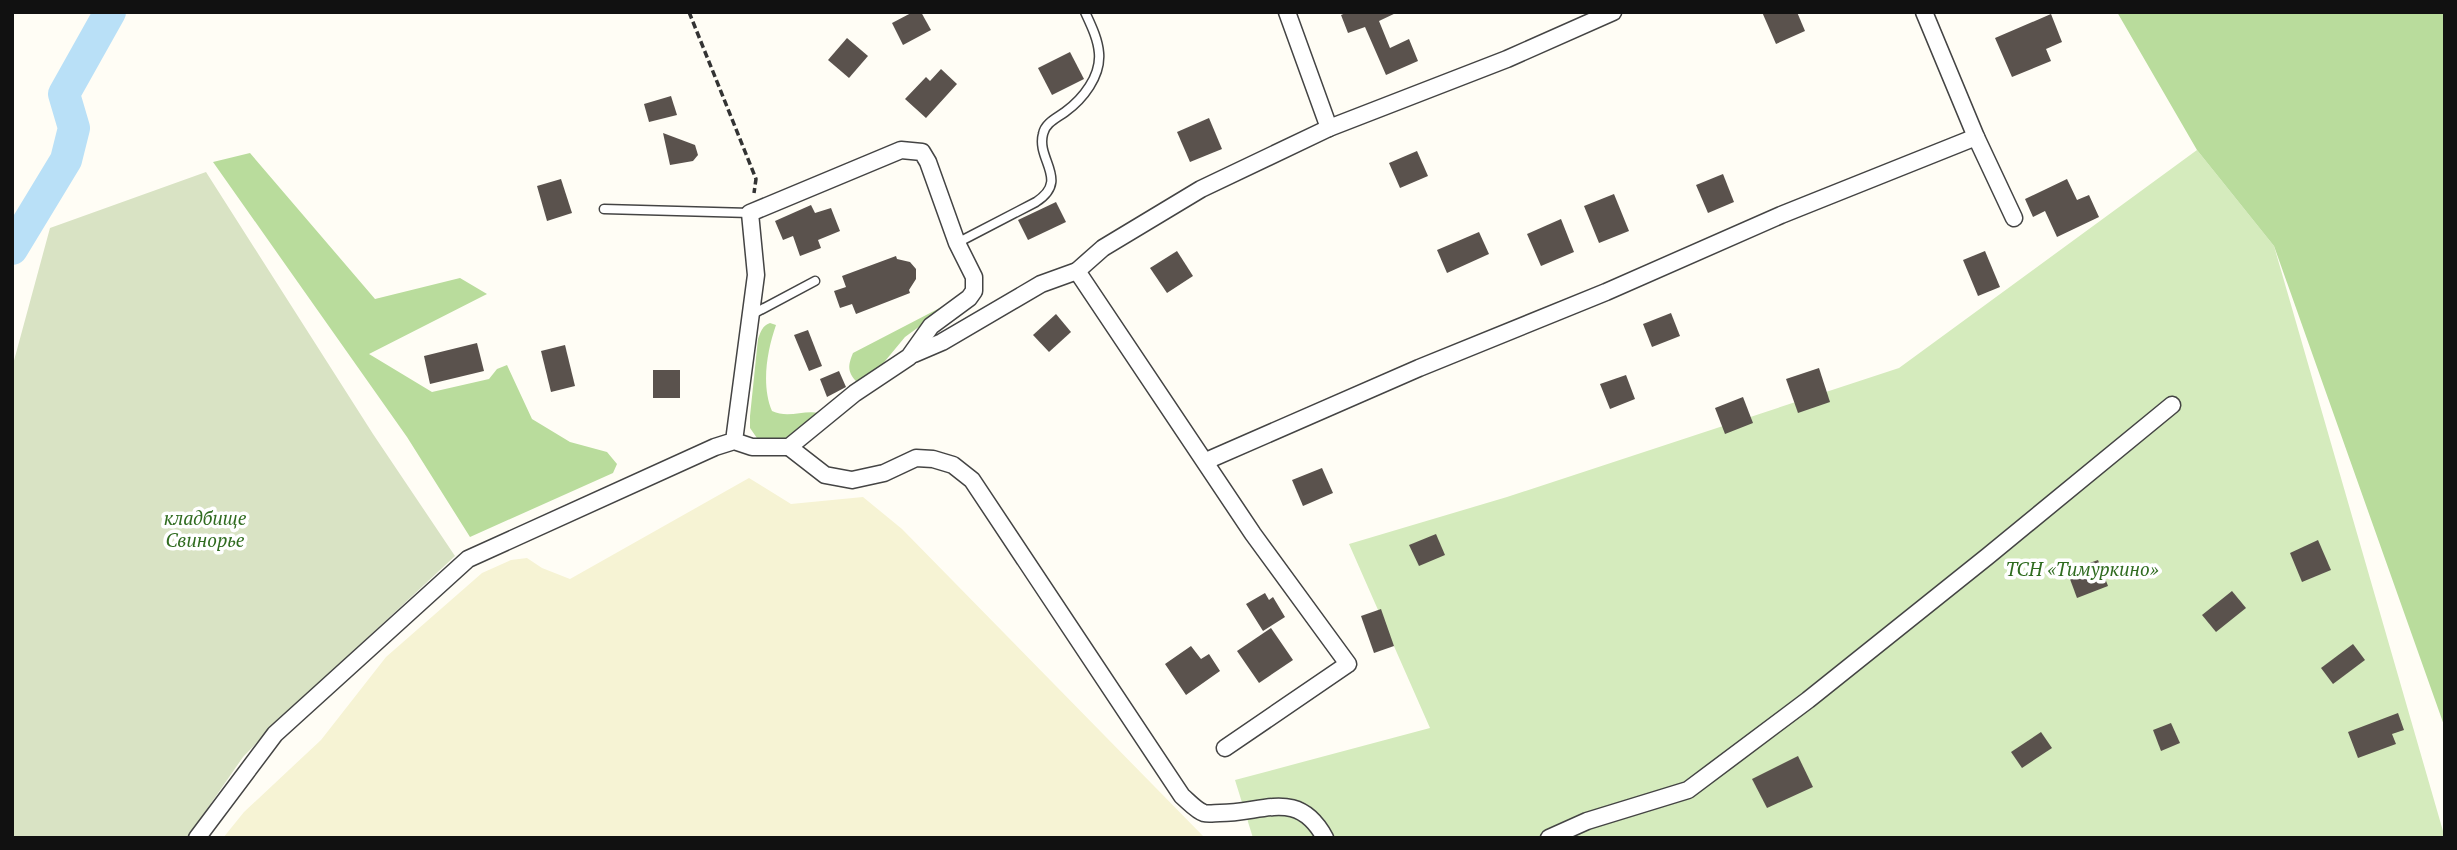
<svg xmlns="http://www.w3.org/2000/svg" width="2457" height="850" font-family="'PT Serif',serif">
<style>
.farmland{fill:#f6f3d4}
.green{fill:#d5ebbd}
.forest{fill:#b9dc9c}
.cemetery{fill:#d9e3c4}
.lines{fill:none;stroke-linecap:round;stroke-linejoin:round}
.river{stroke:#b9e0f7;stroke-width:32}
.building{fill:#5a524d}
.lane-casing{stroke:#444;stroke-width:11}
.street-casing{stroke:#444;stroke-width:19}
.path{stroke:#333;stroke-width:3.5;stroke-dasharray:7 3.5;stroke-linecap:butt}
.lane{stroke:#fff;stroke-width:8}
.street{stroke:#fff;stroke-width:16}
.labels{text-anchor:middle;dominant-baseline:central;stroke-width:7;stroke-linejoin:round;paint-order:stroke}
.park-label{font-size:19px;font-style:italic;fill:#2f6b1f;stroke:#fff}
</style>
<rect width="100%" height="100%" fill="#fffdf5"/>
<path class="farmland" d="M749,478L791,504L863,497L902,529L1205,838H223L244,812L321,740L386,657L482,573L511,560L527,558L542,568L570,579Z"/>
<path class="green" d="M2197,150L2274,246L2445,838H1253L1235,780L1430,728L1349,544L1507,497L1899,368Z"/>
<g class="forest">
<path d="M2117,12H2445V728L2274,246L2197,150Z"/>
<path d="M250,153L375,299L460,278L487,294L369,354L432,392L489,379L497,369L507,365L532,419L570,442L607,452L617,464L613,473L470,537L407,437L213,162Z"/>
<path d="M957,299L905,337L871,378L857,382C847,372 848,365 853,353Z"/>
<path d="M770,323L776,325C767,351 761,385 772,411C791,420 809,406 827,416L780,441H759L750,428V416L758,339C761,331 762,326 770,323Z"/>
</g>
<path class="cemetery" d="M206,172L373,434L455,556L272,727L243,757L187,838H12V368L50,228Z"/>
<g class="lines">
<path class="river" d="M12,249L66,160L74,128L64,94L110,12"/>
</g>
<g class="building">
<path d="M913,12H921L931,30L903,45L892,23Z"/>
<path d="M1348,12H1398L1379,21L1390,48L1409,39L1418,61L1386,75L1365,27L1348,33L1341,15Z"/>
<path d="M1762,12H1797L1805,31L1776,44Z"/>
<path d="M2051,14L2062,42L2046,49L2051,61L2012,77L1995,38Z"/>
<path d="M847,38L868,56L849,78L828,60Z"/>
<path d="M1070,52L1084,79L1052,95L1038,68Z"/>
<path d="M941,69L957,84L926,118L905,99L926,77L930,81Z"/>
<path d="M671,96L677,115L649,122L644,104Z"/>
<path d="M1209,118L1222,149L1190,162L1177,132Z"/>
<path d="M663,133L695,145L698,155L693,161L670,165Z"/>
<path d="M1417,151L1428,176L1400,188L1389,163Z"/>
<path d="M1723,174L1734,202L1708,213L1696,185Z"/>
<path d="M561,179L572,213L547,221L537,186Z"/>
<path d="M2067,179L2077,200L2089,195L2099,217L2057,237L2045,211L2033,217L2025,199Z"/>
<path d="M1614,194L1629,231L1599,243L1584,206Z"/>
<path d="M1056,202L1066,222L1028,240L1018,220Z"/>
<path d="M811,205L815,213L831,208L840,231L818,240L821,248L800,256L793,236L783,240L775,221Z"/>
<path d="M1561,219L1574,252L1541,266L1527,234Z"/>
<path d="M1479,232L1489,254L1447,273L1437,250Z"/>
<path d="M1177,251L1193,276L1167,293L1150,268Z"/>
<path d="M1985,251L2000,287L1978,296L1963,260Z"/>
<path d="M896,256L897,259L910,262L916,269V279L909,290L910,293L856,314L852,304L840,308L834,291L846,287L842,276Z"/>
<path d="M1671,313L1680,336L1652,347L1643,324Z"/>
<path d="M1056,314L1071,332L1049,352L1033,335Z"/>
<path d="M808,330L822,366L809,371L794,335Z"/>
<path d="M477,343L484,371L430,384L424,356Z"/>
<path d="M565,345L575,386L551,392L541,351Z"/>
<path d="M1819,368L1830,402L1798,413L1786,379Z"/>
<rect x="653" y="370" width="27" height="28"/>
<path d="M839,371L846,387L827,397L820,379Z"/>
<path d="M1626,375L1635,399L1610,409L1600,384Z"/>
<path d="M1743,397L1753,423L1725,434L1715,408Z"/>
<path d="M1322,468L1333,493L1303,506L1292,480Z"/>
<path d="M1436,534L1445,555L1419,566L1409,545Z"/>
<path d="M2318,540L2331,570L2302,582L2290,553Z"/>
<path d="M2098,560L2108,586L2077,598L2067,571Z"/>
<path d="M2232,591L2246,608L2216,632L2202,615Z"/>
<path d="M1265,593L1269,600L1273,597L1285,617L1263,631L1246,604Z"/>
<path d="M1381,609L1394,646L1374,653L1361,616Z"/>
<path d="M1271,628L1293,660L1259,683L1237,651Z"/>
<path d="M2353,644L2365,660L2333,684L2321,668Z"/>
<path d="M1191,646L1201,659L1209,654L1220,671L1186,695L1165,664Z"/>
<path d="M2398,713L2404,730L2392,734L2396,744L2358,758L2348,732Z"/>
<path d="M2171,723L2180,743L2161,751L2153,730Z"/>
<path d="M2041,732L2052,748L2022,768L2011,752Z"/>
<path d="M1798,756L1813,787L1767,808L1752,779Z"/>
</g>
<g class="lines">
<g class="lane-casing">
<g id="lane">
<path d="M604,209L750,213"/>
<path d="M957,243L1036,202C1070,180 1036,160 1043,134C1045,123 1057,118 1065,112C1083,99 1101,76 1099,53C1098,39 1091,25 1085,12"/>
<path d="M751,315L815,281"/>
</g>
</g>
<g class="street-casing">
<g id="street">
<path d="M1287,12L1329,128"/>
<path d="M1924,12L1976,137L2014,218"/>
<path d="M1077,271L1253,534L1348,664L1225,748"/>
<path d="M914,354L942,342L1041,284L1077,271L1103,248L1201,189L1329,128L1507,59L1613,12"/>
<path d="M789,447L825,475L852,480L884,473L916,458L933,459L953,465L972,480L1182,796C1188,801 1197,811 1204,813C1208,814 1215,813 1220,813C1264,813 1298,788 1325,838"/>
<path d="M1206,461L1419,368L1606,292L1781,215L1976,137"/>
<path d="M197,838L275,734L468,559L715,447L734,441L752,447H789L855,393L909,357L931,326L969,298L974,291V277L957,243L928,162L922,152L901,150L750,213L756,275L734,441"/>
<path d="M1549,838L1587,821L1688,790L1808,700L1988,556L2172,405"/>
</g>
</g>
<path class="path" d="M689,12L756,179L754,193"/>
<use href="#lane" class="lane"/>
<use href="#street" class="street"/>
</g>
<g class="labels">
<g class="park-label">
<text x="205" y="517">кладбище<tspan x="205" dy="22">Свинорье</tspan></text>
<text x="2082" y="568">ТСН «Тимуркино»</text>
</g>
</g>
<rect width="2457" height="850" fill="none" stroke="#111111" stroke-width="28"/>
</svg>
